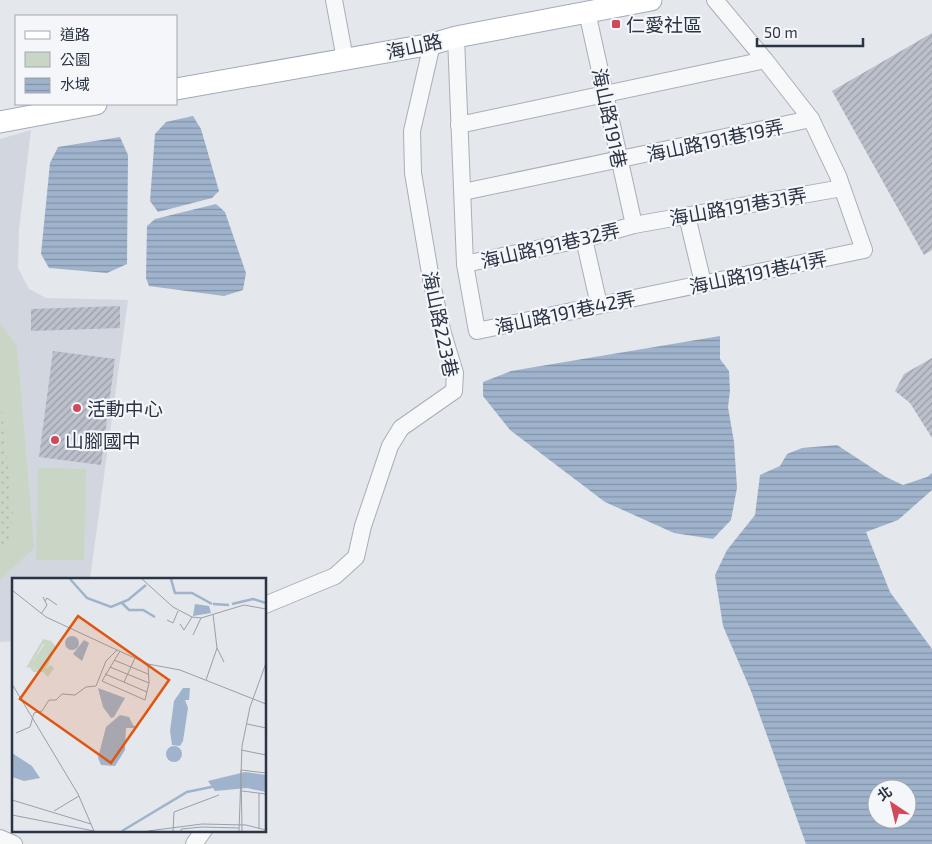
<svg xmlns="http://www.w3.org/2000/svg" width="932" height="844" font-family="'Exo 2','Noto Sans TC',sans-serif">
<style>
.built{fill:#d2d6de}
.grass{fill:url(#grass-dots)}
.green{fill:#c9d6c5}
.water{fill:url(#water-rules);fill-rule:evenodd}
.building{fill:url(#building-hatch)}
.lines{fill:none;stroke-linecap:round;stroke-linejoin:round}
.minor-casing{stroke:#a9aeb7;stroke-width:18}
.major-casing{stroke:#a3abb8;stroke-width:23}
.minor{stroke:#f7f8fa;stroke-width:16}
.major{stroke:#fff;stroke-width:21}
.poi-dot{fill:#d1495b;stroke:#f4f6f9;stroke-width:2}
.labels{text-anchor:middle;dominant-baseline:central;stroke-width:4.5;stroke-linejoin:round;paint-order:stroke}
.poi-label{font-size:19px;fill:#2b3445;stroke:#f4f6f9;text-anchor:start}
.street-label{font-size:19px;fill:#2b3445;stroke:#f4f6f9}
.inset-river{fill:none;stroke:#9fb4cc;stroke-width:2.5}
.inset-road{fill:none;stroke:#9a9fa9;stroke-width:1}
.view{fill:#df570f;fill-opacity:0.15;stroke:#df570f;stroke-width:2.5}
.inset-edge{fill:none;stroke:#2b3445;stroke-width:2.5}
</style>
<defs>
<pattern id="grass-dots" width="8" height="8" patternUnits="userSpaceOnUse" patternTransform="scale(1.25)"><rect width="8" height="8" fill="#c9d6c5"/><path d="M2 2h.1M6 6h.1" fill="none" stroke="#adb8ab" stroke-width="1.8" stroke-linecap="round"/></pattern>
<pattern id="water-rules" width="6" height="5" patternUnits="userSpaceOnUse" patternTransform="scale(1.25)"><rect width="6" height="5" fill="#9fb4cc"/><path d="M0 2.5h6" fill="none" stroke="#8293a7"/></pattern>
<pattern id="building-hatch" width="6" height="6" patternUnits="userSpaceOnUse" patternTransform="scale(1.25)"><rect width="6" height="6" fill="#bbc0ca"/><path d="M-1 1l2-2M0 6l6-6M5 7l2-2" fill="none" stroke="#989da6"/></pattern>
</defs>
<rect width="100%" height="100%" fill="#e4e7ec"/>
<path class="built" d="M31,130L19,229L18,268L29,289L46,298L128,300L90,579H14V641L0,642V139Z"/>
<path class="grass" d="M0,388L13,515L10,539L0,555Z"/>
<g class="green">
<path d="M0,323L17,346L34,548L0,580V555L10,539L13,515L0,388Z"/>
<path d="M38,468L86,469L84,560H36Z"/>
</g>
<g class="water">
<path d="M193,116L201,129L219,191L212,198L158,212L150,201L155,134L166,122Z"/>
<path d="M120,137L128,155L127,264L107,273L49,268L41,254L50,163L58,147Z"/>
<path d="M216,204L225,212L246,273L243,290L224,296L149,286L146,278L147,226L155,219Z"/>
<path d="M720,336V359L729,371L730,391L728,407L734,442L737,488L731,520L713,539L674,533L605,502L510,430L483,396V382L511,371Z"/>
<path d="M837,445L886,477L903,485L927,477L932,473V490L898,520L866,532L890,592L932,649V844H806L751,691L723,626L715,575L727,550L755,515L760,475L780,466L787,454L802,448ZM877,789H907V819H877Z"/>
</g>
<g class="building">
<path d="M932,33V250L924,255L832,91Z"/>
<path d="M120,306V328L31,331V309Z"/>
<path d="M53,351L115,359L101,465L39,457Z"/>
<path d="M932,358V438L910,403L895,391L904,374Z"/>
</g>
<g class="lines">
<g class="minor-casing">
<g id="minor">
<path d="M334,0L345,59"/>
<path d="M587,12L634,225"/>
<path d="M456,37L465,264L477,331L864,250L838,176L811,119L765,60L715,0"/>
<path d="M459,125L765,60"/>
<path d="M463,192L811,119"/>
<path d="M687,216L703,283"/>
<path d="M584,239L599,305"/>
<path d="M465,264L584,239L634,225L842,188"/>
<path d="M265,605L335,576L356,557L363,526L390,446L401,428L454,391L455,373L442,330L431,279L413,173L412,131L432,44"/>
<path d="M0,838L14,844"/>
<path d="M194,844L204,830"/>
</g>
</g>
<g class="major-casing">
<g id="major">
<path d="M176,89L432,44L456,37L651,0"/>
<path d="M0,122L96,104"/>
</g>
</g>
<use href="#minor" class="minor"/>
<use href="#major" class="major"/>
</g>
<g class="poi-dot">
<rect x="611" y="19" width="10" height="10" rx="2.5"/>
<circle cx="77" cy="408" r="5"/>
<circle cx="55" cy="440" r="5"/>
</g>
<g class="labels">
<g class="poi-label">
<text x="626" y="24">仁愛社區</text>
<text x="87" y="408">活動中心</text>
<text x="65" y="440">山腳國中</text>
</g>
<g class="street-label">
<text transform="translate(414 46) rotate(-12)">海山路</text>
<text transform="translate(610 118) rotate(78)">海山路191巷</text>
<text transform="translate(715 140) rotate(-12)">海山路191巷19弄</text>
<text transform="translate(738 206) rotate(-10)">海山路191巷31弄</text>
<text transform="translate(550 245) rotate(-13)">海山路191巷32弄</text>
<text transform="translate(758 272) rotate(-12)">海山路191巷41弄</text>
<text transform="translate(565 312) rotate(-12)">海山路191巷42弄</text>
<text transform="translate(441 324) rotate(78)">海山路223巷</text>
</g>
</g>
<g transform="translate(12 578)">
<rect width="254" height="254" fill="#e4e7ec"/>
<path d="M33,65L40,68V75L32,89L25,93L20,85Z" fill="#c9d6c5"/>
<path d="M31,61L39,63L44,69L34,91L38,87L42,90L36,99L31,94H21L18,89L14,90ZM31,66H37L41,72L32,89L25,93L20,85Z" fill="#c9d6c5" fill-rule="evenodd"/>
<path d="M183,26L197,28L199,35L181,38ZM53 65a7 7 0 1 1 14 0a7 7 0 1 1-14 0ZM72,62L77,65L70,83L61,76ZM86,110L113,120L102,139L99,140L91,129ZM171,110H178L177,122H173L176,130L171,163L168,168L160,167L158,153L162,123ZM108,137L117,139L121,147L126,150H114L113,172L103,188L89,187L86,180L94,149ZM154 176a8 8 0 1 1 16 0a8 8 0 1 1-16 0ZM0,175L20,188L28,200L12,203L0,199ZM233,194L254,197V214L235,210L203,213L196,203Z" fill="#9fb4cc"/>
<path class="inset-river" d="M58,1L75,20L99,29L116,22L134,7M159,1L163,15H180L200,26M110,25L117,32H131L143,39M201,26L217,27M220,26L241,21L254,25M110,253L175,214L204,208"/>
<path class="inset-road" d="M130,1L161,29L180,39L189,40L232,27L254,31M0,12L34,39L105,72L136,86L168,92L254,126M33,23L35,20L45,27M29,36L35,27L31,19M155,42L161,45L166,33M168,46L172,52L180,39M181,57L189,40M205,70L212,84M108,73L90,103L133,122L137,105L136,86M102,82L136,96M98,89L137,105M93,96L135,114M194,102L205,70L201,36M112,104L123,80M0,106L66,216L82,253M235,146L254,150M4,155L18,149L22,135L30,133L37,122H44L50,116L63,117L74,109L84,108L94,83L105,72M229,172L254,177M229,192L230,253M229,192L254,195M230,213L254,216M0,222L79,246M42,233L67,218M0,237L82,253M247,251V215M136,253L190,246L234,247L254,252M161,253L162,234L207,217M169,253V251L190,249L227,250M227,253L230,168L238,129L254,85"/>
<path class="view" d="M66,38L157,102L99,185L8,121Z"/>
<rect width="254" height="254" class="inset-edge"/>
</g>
<rect x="15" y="15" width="162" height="90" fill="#f4f6f9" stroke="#a4a8b1"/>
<rect x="25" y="31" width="25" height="8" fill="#ffffff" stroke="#a4a8b1"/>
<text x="60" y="40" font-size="15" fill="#2b3445">道路</text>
<rect x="25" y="52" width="25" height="15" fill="#c9d6c5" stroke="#a4a8b1"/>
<text x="60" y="65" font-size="15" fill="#2b3445">公園</text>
<rect x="25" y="78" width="25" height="15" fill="url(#water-rules)" stroke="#a4a8b1"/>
<text x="60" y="90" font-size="15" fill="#2b3445">水域</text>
<g transform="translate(892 804) rotate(325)"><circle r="24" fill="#f4f6f9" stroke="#a4a8b1"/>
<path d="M0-4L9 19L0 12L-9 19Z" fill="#d1495b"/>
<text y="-8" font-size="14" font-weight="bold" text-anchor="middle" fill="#2b3445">北</text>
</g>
<path d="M757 38v8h106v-8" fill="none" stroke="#2b3445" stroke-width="2.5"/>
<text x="764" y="38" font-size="15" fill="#2b3445" stroke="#f4f6f9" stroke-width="4" paint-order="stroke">50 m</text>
</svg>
